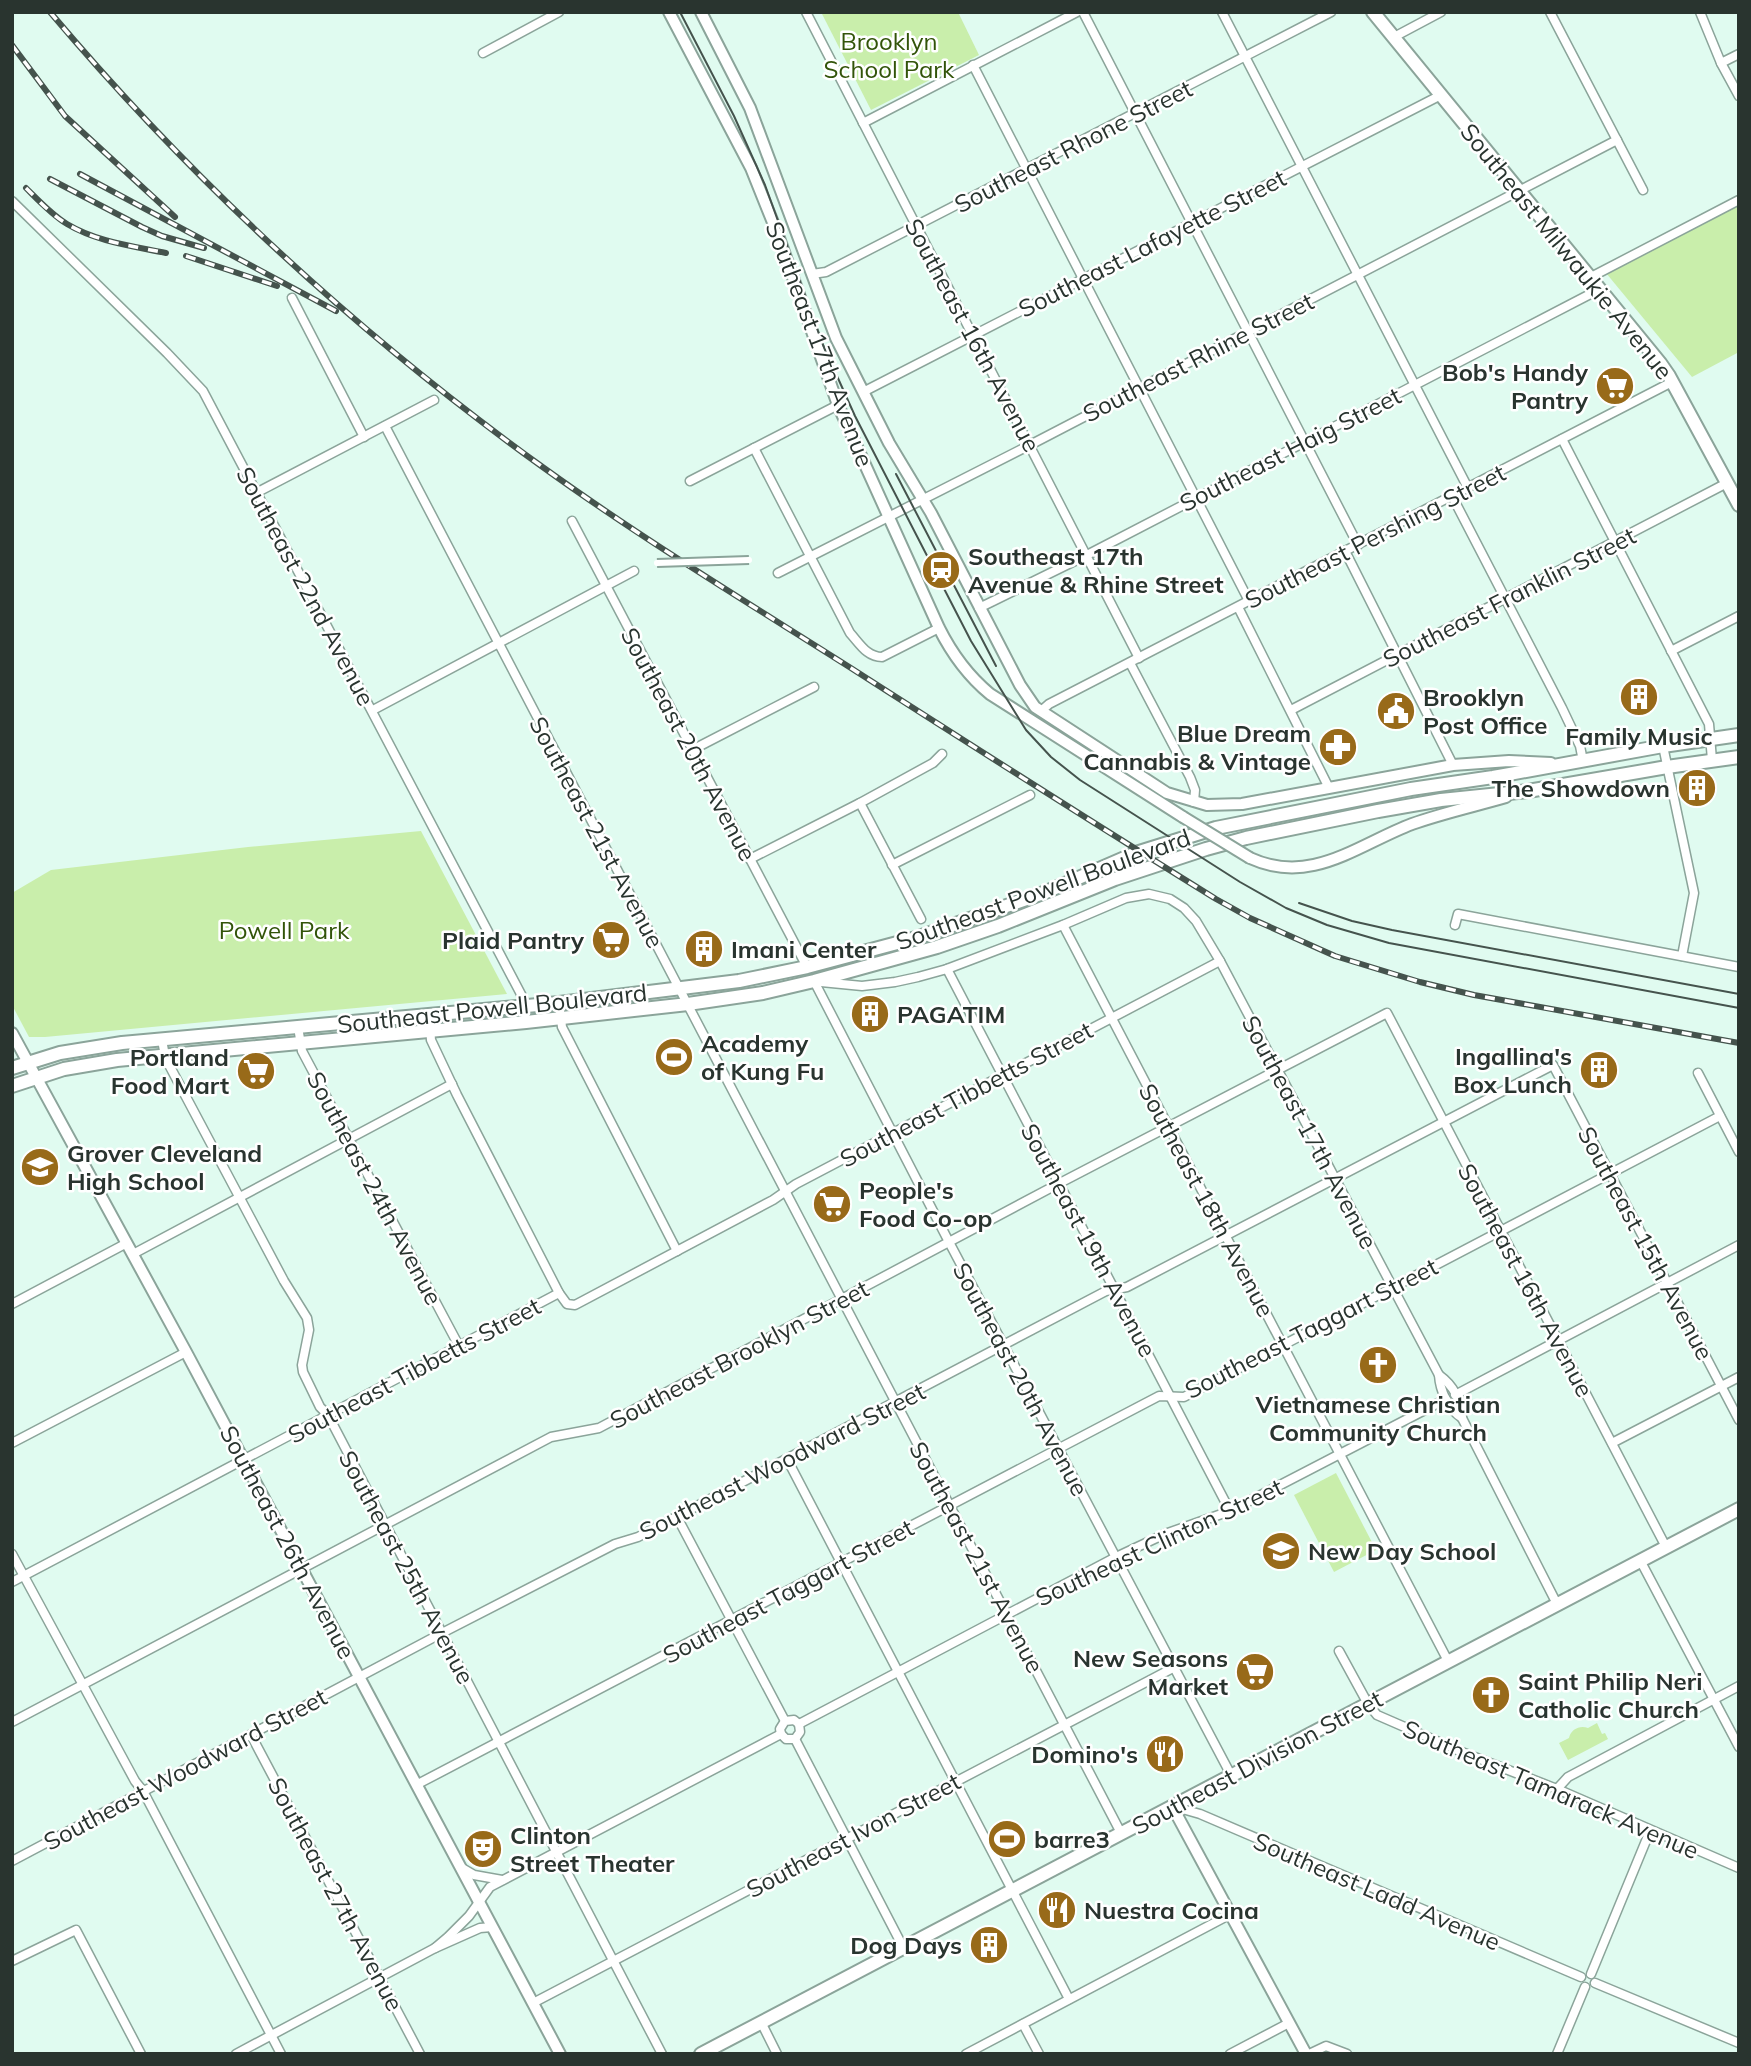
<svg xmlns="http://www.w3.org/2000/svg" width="1751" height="2066" font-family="Mulish,sans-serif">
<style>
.green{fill:#c9eeab}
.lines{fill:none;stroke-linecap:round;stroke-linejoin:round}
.minor-casing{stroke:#8ba49a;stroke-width:11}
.tertiary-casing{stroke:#8ba49a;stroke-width:14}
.secondary-casing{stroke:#8ba49a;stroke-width:16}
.primary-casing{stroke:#8ba49a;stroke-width:16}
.minor{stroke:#fff;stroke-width:8}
.tertiary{stroke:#fff;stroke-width:10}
.secondary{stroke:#fff;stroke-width:12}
.primary{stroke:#fff;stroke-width:12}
.tram{stroke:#45534d;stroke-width:2}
.rail-casing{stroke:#45534d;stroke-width:6}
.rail{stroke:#fff;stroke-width:3.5;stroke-dasharray:10;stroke-linecap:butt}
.pedestrian-bridge-casing{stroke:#8ba49a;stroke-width:10;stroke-linecap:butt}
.tertiary-bridge-casing{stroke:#8ba49a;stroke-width:14;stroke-linecap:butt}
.pedestrian-bridge{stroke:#fff;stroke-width:6}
.tertiary-bridge{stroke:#fff;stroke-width:10}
.labels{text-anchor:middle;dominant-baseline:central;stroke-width:5;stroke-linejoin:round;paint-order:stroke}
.park-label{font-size:24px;fill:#325409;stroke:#fff}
.street-label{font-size:24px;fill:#29342f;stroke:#fff}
.poi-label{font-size:24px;font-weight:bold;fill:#29342f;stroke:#fff;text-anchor:start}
</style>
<rect width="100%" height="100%" fill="#e0fbf0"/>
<g class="green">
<path d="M821,12H958L979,55L871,110Z"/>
<path d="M1739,205V352L1692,377L1606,273Z"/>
<path d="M421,831L507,994L45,1037H29L12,1005V893L51,870L248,847Z"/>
<path d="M1336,1473L1376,1550L1334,1572L1294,1495Z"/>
<path d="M1597,1723L1602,1734L1605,1733L1608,1739L1568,1760L1559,1743L1569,1738C1571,1729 1580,1725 1588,1728Z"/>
</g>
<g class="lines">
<g class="minor-casing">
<g id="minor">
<path d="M806,12L1139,658"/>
<path d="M1083,12L1358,545"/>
<path d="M1222,12L1468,488"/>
<path d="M1550,12L1643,190"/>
<path d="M1700,12L1721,63L1739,96"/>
<path d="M1394,37L1441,12"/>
<path d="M483,53L559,12"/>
<path d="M1721,63L1739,54"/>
<path d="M973,65L1249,601"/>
<path d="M863,123L1077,12"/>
<path d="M12,201L167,353L203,391L523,998L526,1022"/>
<path d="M812,274L826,272L1331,12"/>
<path d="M1591,277L1739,200"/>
<path d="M292,298L364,437"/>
<path d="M863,392L1441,95"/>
<path d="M385,426L1121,1833"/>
<path d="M1562,439L1709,724L1712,760"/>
<path d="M754,448L850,633C860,644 867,657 882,657L939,628"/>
<path d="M690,481L838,405"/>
<path d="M256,493L434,400"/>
<path d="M1452,496L1562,708L1580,746L1583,761"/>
<path d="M572,521L807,967"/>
<path d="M1345,551L1453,765"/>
<path d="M778,573L1030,445L1617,140"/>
<path d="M1238,607L1329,788"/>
<path d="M979,608L1087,555L1600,289"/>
<path d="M1671,651L1739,616"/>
<path d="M1130,663L1190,777L1195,790L1194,802"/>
<path d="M373,710L634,571"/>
<path d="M1291,710L1727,483"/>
<path d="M1041,711L1049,704L1672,382"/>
<path d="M1663,746L1694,893L1682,956"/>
<path d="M692,750L814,687"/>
<path d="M860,803L921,919"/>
<path d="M750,859L860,803L933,763L942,754"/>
<path d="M892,865L1030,795"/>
<path d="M1063,925L1448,1661"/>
<path d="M1455,925L1458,914L1739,967"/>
<path d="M947,969L1230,1511"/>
<path d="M814,981L949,1242L1231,1775"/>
<path d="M821,982L862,986L895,982L918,977L947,969L1063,925L1126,898L1149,894L1170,899L1184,908L1196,921L1220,961L1439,1375C1440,1391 1448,1409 1462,1418"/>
<path d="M559,1003L562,1027L677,1251"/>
<path d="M429,1015L431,1040L457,1095L559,1293L567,1304L575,1305L773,1200L796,1184L1220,961"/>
<path d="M298,1027L302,1051L459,1346"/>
<path d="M162,1040L165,1056L168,1063L284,1281L307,1318L309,1330L302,1365L303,1372L320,1407L328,1415L662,2054"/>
<path d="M1698,1073L1739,1152"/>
<path d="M133,1254L452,1084"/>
<path d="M12,1304L127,1243"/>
<path d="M1439,1375C1453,1385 1462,1401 1462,1418L1557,1604"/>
<path d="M1455,1395L1739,1245"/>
<path d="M12,1443L186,1352"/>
<path d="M1612,1443L1739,1377"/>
<path d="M787,1459L1069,1999"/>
<path d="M677,1517L785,1721"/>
<path d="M12,1554L135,1781L143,1791L281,2054"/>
<path d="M1640,1560L1739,1747"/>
<path d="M12,1582L559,1293"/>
<path d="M1339,1651L1368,1704L1377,1715L1462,1752L1557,1789L1739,1868"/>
<path d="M12,1722L551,1437L599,1428L1058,1184L1387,1013L1666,1547"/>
<path d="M799,1724L1116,1557L1165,1534L1230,1511L1446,1399"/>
<path d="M781,1734L786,1739H795L800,1732L799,1724"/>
<path d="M781,1734L780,1729L785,1721L794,1720L799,1724"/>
<path d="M251,1735L420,2054"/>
<path d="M795,1739L903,1947"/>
<path d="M416,1785L1159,1396L1184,1397L1720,1116"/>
<path d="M1557,1789L1568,1777L1739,1686"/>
<path d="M1172,1806L1200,1814L1581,1977"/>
<path d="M12,1861L442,1633L615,1544L638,1537L1106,1291L1127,1287L1553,1065L1739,1420"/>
<path d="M462,1868L474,1875L502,1880"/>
<path d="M435,1948L448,1937L469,1916L490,1887L781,1734"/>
<path d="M12,1961L76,1930L141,2054"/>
<path d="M1591,1974L1650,1831"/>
<path d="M1595,1983L1739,2043"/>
<path d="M533,2003L1173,1668"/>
<path d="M761,2022L777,2054"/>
<path d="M1023,2024L1039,2054"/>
<path d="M236,2054L435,1948L480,1928L492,1927"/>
<path d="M966,2054L1231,1914"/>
<path d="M1230,2054L1289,2023"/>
<path d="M1309,2054L1326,2046L1347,2054"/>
<path d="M1557,2054L1585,1987"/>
</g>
</g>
<g class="tertiary-casing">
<g id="tertiary">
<path d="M669,12L751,168L778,235L838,405L939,628C952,654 967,675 990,694L1183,817"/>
<path d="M701,12L750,108L836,338L889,443L931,513L1020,685L1035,707L1167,793L1207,805L1242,804L1453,765L1509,761L1551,763"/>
<path d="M1250,858C1311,886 1357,845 1412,824C1443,813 1475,806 1506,797"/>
<path d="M12,1033L186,1352L560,2054"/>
<path d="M1172,1806L1306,2054"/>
</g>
</g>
<g class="secondary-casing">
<g id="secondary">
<path d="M1373,12L1660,363L1669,376L1739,505"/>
<path d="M701,2054L1739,1509"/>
</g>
</g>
<g class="primary-casing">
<g id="primary">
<path d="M12,1068L60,1053L122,1043L559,1003L739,981L807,967L916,938L1046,892L1136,853L1216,828L1411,789L1493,777L1663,746L1739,735"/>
<path d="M12,1086L64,1069L117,1060L526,1022L688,1004L763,993L814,981L937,947L998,926L1115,879L1206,849L1246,838L1378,811L1441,800L1528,791L1667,767L1739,757"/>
</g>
</g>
<use href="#minor" class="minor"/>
<use href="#tertiary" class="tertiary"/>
<use href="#secondary" class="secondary"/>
<use href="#primary" class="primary"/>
<g class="tram">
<path d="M680,12L734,116L765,185L823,345L855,416L971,641L1026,730L1051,757L1080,780L1240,882L1286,908L1327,925L1389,943L1739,1008"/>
<path d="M896,474L996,666"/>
<path d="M1299,903L1352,921L1392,930L1739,994"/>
</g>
<g class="rail-casing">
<g id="rail">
<path d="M50,12C195,184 362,337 544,468C644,540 750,604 854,670C974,747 1095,824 1216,899L1250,918L1335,956L1420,982L1474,995L1739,1043"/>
<path d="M12,45L65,116L175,217"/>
<path d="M80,174L336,311"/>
<path d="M50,179L142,227L162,236L204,248"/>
<path d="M26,188C39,201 52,215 67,224C97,242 133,246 166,253"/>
<path d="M186,256L277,286"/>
</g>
</g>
<use href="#rail" class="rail"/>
<g class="pedestrian-bridge-casing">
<path id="pedestrian-bridge" d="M657,563L749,560"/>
</g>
<g class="tertiary-bridge-casing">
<path id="tertiary-bridge" d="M1183,817L1250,858"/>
</g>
<use href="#pedestrian-bridge" class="pedestrian-bridge"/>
<use href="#tertiary-bridge" class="tertiary-bridge"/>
</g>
<defs>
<g id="supermarket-disc" transform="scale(2.0125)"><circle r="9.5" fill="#986a19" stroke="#fff"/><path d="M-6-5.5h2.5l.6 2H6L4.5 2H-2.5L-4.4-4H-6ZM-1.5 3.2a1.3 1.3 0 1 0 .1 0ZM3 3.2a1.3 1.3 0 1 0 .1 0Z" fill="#fff"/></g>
<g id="station-disc" transform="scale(2.0125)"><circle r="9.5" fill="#986a19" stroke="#fff"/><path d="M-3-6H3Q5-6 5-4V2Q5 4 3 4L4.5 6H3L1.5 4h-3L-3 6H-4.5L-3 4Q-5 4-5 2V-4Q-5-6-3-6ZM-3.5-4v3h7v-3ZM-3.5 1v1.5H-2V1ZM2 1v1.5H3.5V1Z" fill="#fff"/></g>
<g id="building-disc" transform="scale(2.0125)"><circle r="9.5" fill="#986a19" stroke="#fff"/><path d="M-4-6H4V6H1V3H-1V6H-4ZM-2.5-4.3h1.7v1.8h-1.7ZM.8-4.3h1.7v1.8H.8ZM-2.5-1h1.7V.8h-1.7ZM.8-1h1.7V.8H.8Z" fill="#fff"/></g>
<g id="civic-disc" transform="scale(2.0125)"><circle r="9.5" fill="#986a19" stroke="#fff"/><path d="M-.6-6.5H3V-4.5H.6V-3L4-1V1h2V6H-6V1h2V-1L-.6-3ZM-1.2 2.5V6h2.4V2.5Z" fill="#fff"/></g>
<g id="pharmacy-disc" transform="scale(2.0125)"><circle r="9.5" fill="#986a19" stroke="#fff"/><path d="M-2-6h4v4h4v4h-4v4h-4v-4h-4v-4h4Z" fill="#fff"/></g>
<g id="stadium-disc" transform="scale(2.0125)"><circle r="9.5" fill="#986a19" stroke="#fff"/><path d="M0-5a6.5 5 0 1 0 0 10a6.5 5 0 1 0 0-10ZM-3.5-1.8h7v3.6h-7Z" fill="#fff"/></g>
<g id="school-disc" transform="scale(2.0125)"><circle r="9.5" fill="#986a19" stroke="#fff"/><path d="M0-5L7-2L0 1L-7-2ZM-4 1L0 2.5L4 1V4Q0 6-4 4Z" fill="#fff"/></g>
<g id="church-disc" transform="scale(2.0125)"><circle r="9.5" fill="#986a19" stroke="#fff"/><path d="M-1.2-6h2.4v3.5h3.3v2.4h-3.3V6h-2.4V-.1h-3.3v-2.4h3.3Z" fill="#fff"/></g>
<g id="restaurant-disc" transform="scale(2.0125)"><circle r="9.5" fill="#986a19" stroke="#fff"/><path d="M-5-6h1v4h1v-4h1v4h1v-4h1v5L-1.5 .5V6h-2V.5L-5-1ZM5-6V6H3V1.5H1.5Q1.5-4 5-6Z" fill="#fff"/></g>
<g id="theatre-disc" transform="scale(2.0125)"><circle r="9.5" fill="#986a19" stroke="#fff"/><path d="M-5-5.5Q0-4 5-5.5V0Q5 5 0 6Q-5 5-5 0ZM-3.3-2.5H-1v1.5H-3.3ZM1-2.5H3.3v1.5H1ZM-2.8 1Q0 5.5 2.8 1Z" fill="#fff"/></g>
</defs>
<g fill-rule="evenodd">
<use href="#supermarket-disc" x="1615" y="386"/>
<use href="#station-disc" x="941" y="570"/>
<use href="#building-disc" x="1639" y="697"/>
<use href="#civic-disc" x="1396" y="711"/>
<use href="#pharmacy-disc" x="1338" y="747"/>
<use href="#building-disc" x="1697" y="788"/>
<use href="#supermarket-disc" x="611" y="940"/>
<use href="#building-disc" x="704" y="949"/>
<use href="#building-disc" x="870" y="1014"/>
<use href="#stadium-disc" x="674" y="1057"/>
<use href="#building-disc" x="1599" y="1070"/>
<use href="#supermarket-disc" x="256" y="1071"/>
<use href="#school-disc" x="40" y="1167"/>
<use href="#supermarket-disc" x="832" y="1204"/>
<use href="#church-disc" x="1378" y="1365"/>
<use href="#school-disc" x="1281" y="1551"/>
<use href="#supermarket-disc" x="1255" y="1672"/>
<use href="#church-disc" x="1491" y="1695"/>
<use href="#restaurant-disc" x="1165" y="1754"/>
<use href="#stadium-disc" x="1007" y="1839"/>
<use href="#theatre-disc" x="483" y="1849"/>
<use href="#restaurant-disc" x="1057" y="1910"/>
<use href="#building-disc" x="989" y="1945"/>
</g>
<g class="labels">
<g class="park-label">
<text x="889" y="41">Brooklyn<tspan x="889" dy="28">School Park</tspan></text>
<text x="284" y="930">Powell Park</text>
</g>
<g class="street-label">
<text transform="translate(1073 146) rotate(-27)">Southeast Rhone Street</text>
<text transform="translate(1152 243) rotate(-27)">Southeast Lafayette Street</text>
<text transform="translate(1567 251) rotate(51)">Southeast Milwaukie Avenue</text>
<text transform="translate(973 335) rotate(62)">Southeast 16th Avenue</text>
<text transform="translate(820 344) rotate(69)">Southeast 17th Avenue</text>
<text transform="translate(1198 357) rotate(-27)">Southeast Rhine Street</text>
<text transform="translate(1290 449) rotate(-27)">Southeast Haig Street</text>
<text transform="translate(1375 536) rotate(-27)">Southeast Pershing Street</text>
<text transform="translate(306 586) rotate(62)">Southeast 22nd Avenue</text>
<text transform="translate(1509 597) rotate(-27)">Southeast Franklin Street</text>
<text transform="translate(689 744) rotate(62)">Southeast 20th Avenue</text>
<text transform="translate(597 832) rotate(62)">Southeast 21st Avenue</text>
<text transform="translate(1043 889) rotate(-20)">Southeast Powell Boulevard</text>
<text transform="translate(492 1008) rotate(-6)">Southeast Powell Boulevard</text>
<text transform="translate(966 1094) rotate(-28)">Southeast Tibbetts Street</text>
<text transform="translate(1310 1132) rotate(62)">Southeast 17th Avenue</text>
<text transform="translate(375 1188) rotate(62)">Southeast 24th Avenue</text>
<text transform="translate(1207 1200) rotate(62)">Southeast 18th Avenue</text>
<text transform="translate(1089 1240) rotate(62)">Southeast 19th Avenue</text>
<text transform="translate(1646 1243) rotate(62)">Southeast 15th Avenue</text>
<text transform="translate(1526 1280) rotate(62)">Southeast 16th Avenue</text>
<text transform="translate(1311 1328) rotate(-27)">Southeast Taggart Street</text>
<text transform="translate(739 1354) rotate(-28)">Southeast Brooklyn Street</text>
<text transform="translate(414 1370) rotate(-28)">Southeast Tibbetts Street</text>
<text transform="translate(1021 1379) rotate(62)">Southeast 20th Avenue</text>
<text transform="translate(782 1461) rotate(-27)">Southeast Woodward Street</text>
<text transform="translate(288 1542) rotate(62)">Southeast 26th Avenue</text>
<text transform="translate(1159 1542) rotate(-25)">Southeast Clinton Street</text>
<text transform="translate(977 1557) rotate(62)">Southeast 21st Avenue</text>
<text transform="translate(407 1567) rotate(62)">Southeast 25th Avenue</text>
<text transform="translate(788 1591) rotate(-28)">Southeast Taggart Street</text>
<text transform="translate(1257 1762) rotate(-28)">Southeast Division Street</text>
<text transform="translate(185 1769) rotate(-28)">Southeast Woodward Street</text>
<text transform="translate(1551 1789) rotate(23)">Southeast Tamarack Avenue</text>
<text transform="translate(853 1835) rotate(-28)">Southeast Ivon Street</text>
<text transform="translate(1377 1891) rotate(23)">Southeast Ladd Avenue</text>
<text transform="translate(336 1894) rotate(62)">Southeast 27th Avenue</text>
</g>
<g class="poi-label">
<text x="1588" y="372" text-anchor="end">Bob's Handy<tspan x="1588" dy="28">Pantry</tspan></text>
<text x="968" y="556">Southeast 17th<tspan x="968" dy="28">Avenue &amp; Rhine Street</tspan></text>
<text x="1423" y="697">Brooklyn<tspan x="1423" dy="28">Post Office</tspan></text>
<text x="1311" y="733" text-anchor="end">Blue Dream<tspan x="1311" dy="28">Cannabis &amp; Vintage</tspan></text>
<text x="1639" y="736" text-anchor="middle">Family Music</text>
<text x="1670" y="788" text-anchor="end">The Showdown</text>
<text x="584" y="940" text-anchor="end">Plaid Pantry</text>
<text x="731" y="949">Imani Center</text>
<text x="897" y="1014">PAGATIM</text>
<text x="701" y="1043">Academy<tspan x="701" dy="28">of Kung Fu</tspan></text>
<text x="1572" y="1056" text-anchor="end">Ingallina's<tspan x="1572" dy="28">Box Lunch</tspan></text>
<text x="229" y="1057" text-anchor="end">Portland<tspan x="229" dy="28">Food Mart</tspan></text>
<text x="67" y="1153">Grover Cleveland<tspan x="67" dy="28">High School</tspan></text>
<text x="859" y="1190">People's<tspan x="859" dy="28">Food Co-op</tspan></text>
<text x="1378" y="1404" text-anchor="middle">Vietnamese Christian<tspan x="1378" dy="28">Community Church</tspan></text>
<text x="1308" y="1551">New Day School</text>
<text x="1228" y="1658" text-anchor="end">New Seasons<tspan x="1228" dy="28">Market</tspan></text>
<text x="1518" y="1681">Saint Philip Neri<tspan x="1518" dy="28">Catholic Church</tspan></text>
<text x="1138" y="1754" text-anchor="end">Domino's</text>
<text x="510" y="1835">Clinton<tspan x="510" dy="28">Street Theater</tspan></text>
<text x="1034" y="1839">barre3</text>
<text x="1084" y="1910">Nuestra Cocina</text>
<text x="962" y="1945" text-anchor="end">Dog Days</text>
</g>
</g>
<rect width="1751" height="2066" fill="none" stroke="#29342f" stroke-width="28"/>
</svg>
